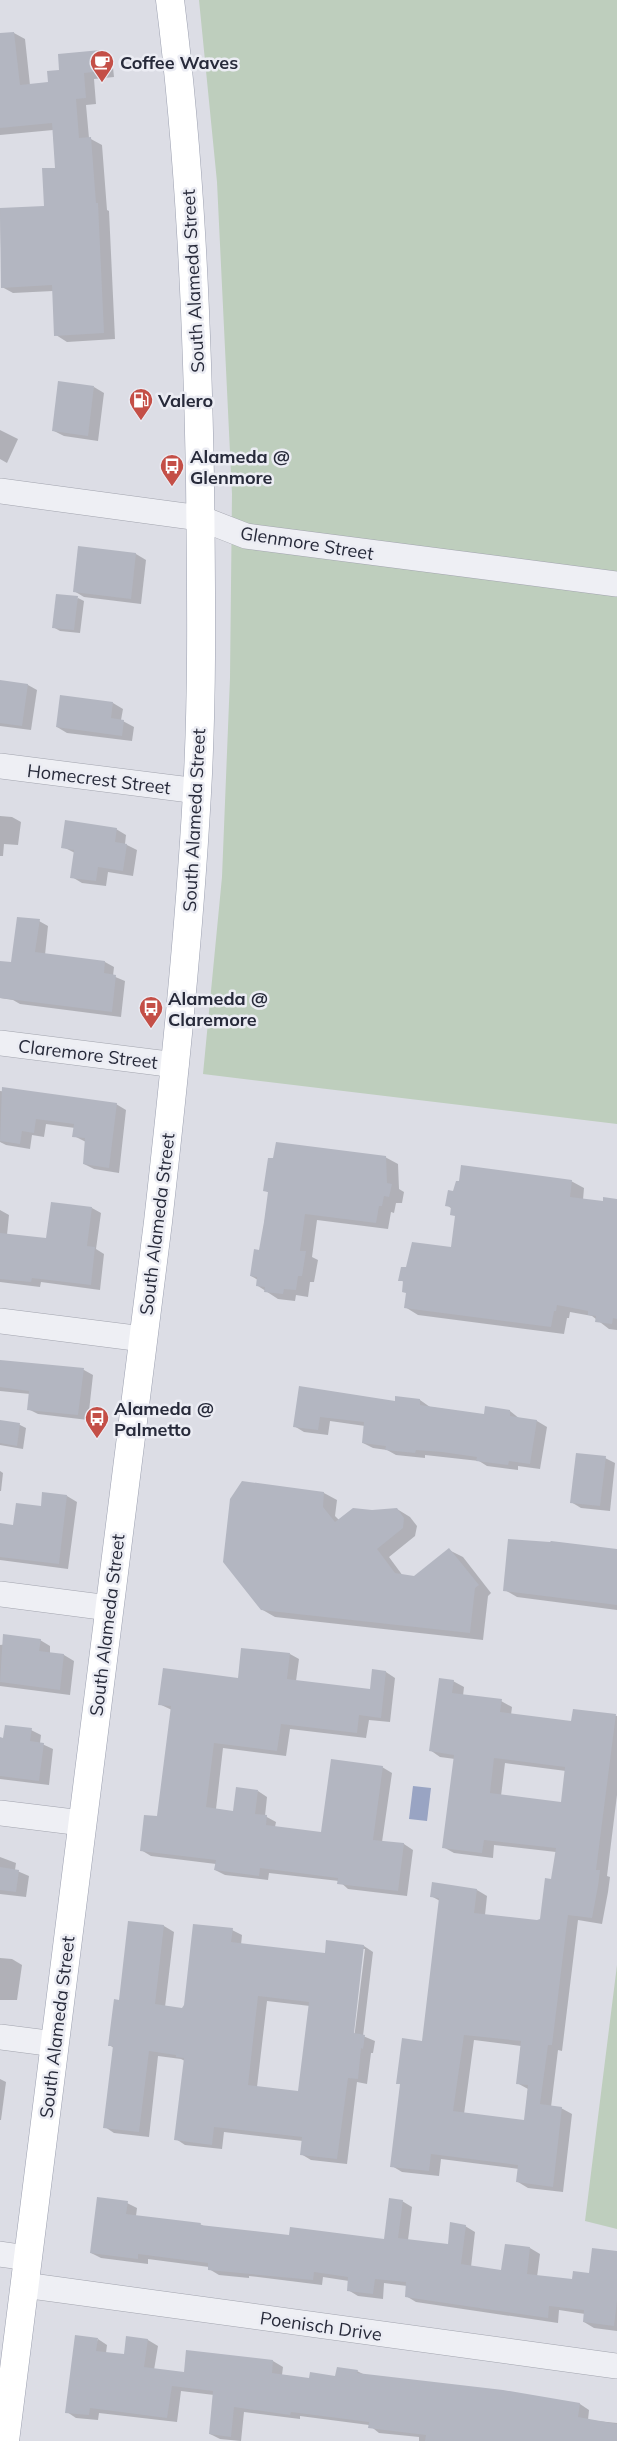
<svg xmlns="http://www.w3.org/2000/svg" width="617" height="2441" font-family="Mulish,sans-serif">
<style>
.green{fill:#becebd}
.water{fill:#99a4c3}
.shadow{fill:#0003;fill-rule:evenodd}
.building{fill:#b3b6c1;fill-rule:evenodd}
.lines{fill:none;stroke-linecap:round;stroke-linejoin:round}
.minor-casing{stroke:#a2a4ae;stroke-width:26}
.major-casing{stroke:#9ca0b0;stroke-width:29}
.minor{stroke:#eeeff4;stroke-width:25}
.major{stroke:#fff;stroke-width:28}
.labels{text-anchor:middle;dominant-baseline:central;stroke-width:5;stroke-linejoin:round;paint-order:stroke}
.poi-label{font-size:18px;font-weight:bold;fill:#272a3a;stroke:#ebecf3;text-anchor:start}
.street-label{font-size:18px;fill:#272a3a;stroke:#ebecf3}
</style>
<rect width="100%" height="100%" fill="#dcdde5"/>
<g class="green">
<path d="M199,0H617V1124L203,1074L222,877L230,678L232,494L217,182Z"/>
<path d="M617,1965V2229L585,2221Z"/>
</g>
<path class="water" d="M413,1786L431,1788L427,1821L409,1819Z"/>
<g class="shadow">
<path d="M14,33L25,39L30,85L49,83L60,71L101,51L112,58L114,77L94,79L96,104L86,105L89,138L102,145L107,210L109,211L115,339L67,342L56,335L53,291L13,293L2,287L0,209L46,207L56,169L53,130L0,135V34Z"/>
<path d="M94,387L104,393L98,441L64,436L54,431Z"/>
<path d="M0,430L18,439L7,463L0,459Z"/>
<path d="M79,548L136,554L146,560L141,604L84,597L74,591Z"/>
<path d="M78,598L84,601L80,633L60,631L53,627Z"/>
<path d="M0,681L28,685L37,690L31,730L0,726Z"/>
<path d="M113,703L123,709L121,720L134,727L132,741L67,733L57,727Z"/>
<path d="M0,816L12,817L21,822L18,845L4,844L3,856H0Z"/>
<path d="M116,829L126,835L125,844L137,850L133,876L108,872L106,886L82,883L72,877L75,853L63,847Z"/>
<path d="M39,921L48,926L45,955L105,962L114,967L113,976L125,981L121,1017L20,1004L13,1000L0,998V962L12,963Z"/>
<path d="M0,1091L116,1104L126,1110L119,1173L94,1169L84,1164L86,1142L74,1136L75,1128L46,1124L44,1137L32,1135L30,1149L6,1145L0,1142Z"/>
<path d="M385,1157L398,1164L399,1189L404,1192L402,1203H396L394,1213L391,1212L388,1229L317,1220L312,1257L318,1260L314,1282H310L308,1297L296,1295L295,1301L278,1299L258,1286V1280L251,1276L260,1251L269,1193L265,1190Z"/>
<path d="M571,1181L584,1188L583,1200L604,1202L617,1200V1330L609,1329L592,1316L570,1312L569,1318H567L564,1334L418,1315L405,1307L407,1293L404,1282L400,1280L406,1268L452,1249L456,1217L452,1209L447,1205Z"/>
<path d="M92,1208L101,1213L96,1249L104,1254L100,1290L41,1282L40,1287L0,1282V1210L9,1215L7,1235L47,1239Z"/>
<path d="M0,1361L84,1370L93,1375L88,1420L38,1414L28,1409L30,1394L0,1391Z"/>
<path d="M300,1387L396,1402V1397L420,1400L430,1407L485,1415L486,1408L510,1411L520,1419L537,1421L547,1427L540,1469L518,1466V1470L487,1466L479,1461L425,1455V1458L396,1455L387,1450L373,1448L363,1443L365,1426L330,1421L328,1435L304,1432L294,1426Z"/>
<path d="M0,1422L20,1425L26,1428L23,1449L0,1445Z"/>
<path d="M605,1458L615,1463L610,1511L581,1508L571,1502Z"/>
<path d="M0,1471L3,1473L1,1491H0Z"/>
<path d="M242,1483L324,1493L337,1500L335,1516L339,1520L372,1511L397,1509L410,1517L417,1526L415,1536L389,1557L403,1576L414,1577L449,1550L463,1557L491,1593L488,1596L483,1640L275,1617L261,1609Z"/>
<path d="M67,1496L77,1502L68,1569L0,1560V1524L14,1526L42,1507Z"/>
<path d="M617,1550V1610L517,1597L505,1590Z"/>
<path d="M40,1640L50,1646V1653L64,1655L74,1661L70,1695L0,1686V1645Z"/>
<path d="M290,1654L299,1659L296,1681L371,1690L373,1671L386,1672L395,1678L390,1722L369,1720L366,1738L290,1729L286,1756L223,1748L216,1809L234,1812L258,1791L267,1797L265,1816L276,1822L275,1827L322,1833L382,1767L392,1773L382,1842L404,1844L413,1850L407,1896L348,1889L339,1881L269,1873L268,1880L225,1875L215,1870L216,1864L151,1856L141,1850L158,1818L172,1710L159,1704L239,1679Z"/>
<path d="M453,1681L464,1687L463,1696L501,1701L512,1707L511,1715L573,1722L574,1710L617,1716V1795L607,1876L610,1877L608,1892L602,1924L578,1920L562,2051L558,2050L551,2107L561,2108L572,2114L563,2192L528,2188L518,2182L519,2169L441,2159L439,2176L402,2172L392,2166L402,2085L397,2083L423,2042L440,1901L431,1896L433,1884L477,1890L487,1896L485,1915L537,1922L541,1920L553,1880L556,1852L494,1845L493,1858L454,1853L443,1847L455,1759L440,1757L430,1750ZM505,1763L566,1771L562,1803L501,1796ZM474,2040L521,2046L517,2083L528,2089L525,2121L464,2114Z"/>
<path d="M31,1730L41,1735L40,1743L53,1749L49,1785L0,1779V1739Z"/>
<path d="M0,1857L16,1863L15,1870L29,1876L26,1897L0,1894Z"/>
<path d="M129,1922L164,1926L174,1932L165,2007L183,2009L232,1930L242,1935L241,1945L326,1955L364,1946L373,1952L363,2036L375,2041L373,2053H371L367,2084L357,2082L347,2164L311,2160L301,2154L303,2141L224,2132L222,2149L185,2145L176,2139L185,2061L181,2059L158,2056L149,2137L114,2133L105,2127L114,2048L109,2045L120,2001ZM362,1949H365L354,2039H352ZM267,2001L310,2006L299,2092L257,2087Z"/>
<path d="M0,1958L12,1959L22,1965L17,2000H0Z"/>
<path d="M0,2079L6,2082L1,2120H0Z"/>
<path d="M402,2201L412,2207L408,2240L449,2245L465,2226L475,2232L471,2267L502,2271L530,2248L540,2254L537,2277L573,2281L590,2274L617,2252V2331L594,2328L584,2322L585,2314L559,2310L558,2323L416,2302L406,2296L407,2286L384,2283L383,2299L358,2296L348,2290L349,2281L323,2277L322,2285L249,2276V2278L219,2275L209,2269V2267L148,2259V2264L101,2258L91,2253L127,2203L137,2208L136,2216L200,2224L205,2227L290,2236L385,2240Z"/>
<path d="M127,2337L148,2340L158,2346L154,2370L185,2374L273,2361L283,2367L282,2375L310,2379L336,2377L357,2371L365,2375L580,2404L589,2410L588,2420L617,2423V2441H419V2437L379,2433L369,2425L300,2416V2419L244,2412L241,2441L220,2439L210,2434L214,2395L181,2391L177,2422L99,2413L98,2420L76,2418L67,2412L98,2339L107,2345L106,2353L125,2356Z"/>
</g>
<g class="building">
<path d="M14,32L20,85L48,82L47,71L59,70L58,54L101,50L103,71L84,73L86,98L76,99L79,138L91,137L96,203H98L104,333L54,336L52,285L1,288L0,208L44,206L42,168H55L52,123L0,128V33Z"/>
<path d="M58,381L94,386L88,436L52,431Z"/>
<path d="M78,546L136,553L131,599L73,592Z"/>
<path d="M56,594L78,596L74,630L52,628Z"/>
<path d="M0,680L28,684L22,726L0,723Z"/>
<path d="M60,695L113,702L111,718L124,720L122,736L56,727Z"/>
<path d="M65,820L117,828L115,842L127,844L123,871L98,867L96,881L70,878L74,850L61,848Z"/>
<path d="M17,917L40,919L35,952L105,961L104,973L116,975L112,1012L0,998V961L11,962Z"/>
<path d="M2,1087L117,1103L109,1168L83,1164L85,1138L72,1137L74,1124L36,1119L34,1133L22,1131L20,1144L0,1141Z"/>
<path d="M276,1142L386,1156L387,1183L392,1184L389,1197L384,1196L382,1206H379L376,1223L305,1214L300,1251H306L302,1276H298L296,1290L284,1289L283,1294L264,1292L265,1287L256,1286L257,1277L250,1276L254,1249L259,1250L264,1222L268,1192L263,1191L268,1158H273Z"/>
<path d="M461,1165L572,1180L570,1197L603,1201V1197L617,1199V1319L613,1318L612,1324L595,1322L596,1316L588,1315V1311L557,1305L556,1311H554L551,1327L404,1308L406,1293L402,1292L403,1281H398L401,1267H406L412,1242L451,1247L455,1216L450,1215L451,1207L445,1206L448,1190L453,1191L456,1181H459Z"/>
<path d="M51,1202L92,1207L87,1246L95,1247L91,1285L32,1278L31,1282L0,1279V1233L46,1238Z"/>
<path d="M0,1360L84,1368L78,1415L27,1410L29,1391L0,1387Z"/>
<path d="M299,1386L395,1401V1396L420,1399V1405L484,1414L485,1406L510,1410V1416L537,1420L530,1464L509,1461L508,1465L476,1461L477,1457L442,1452L416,1450L415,1453L385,1450L386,1446L362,1443L364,1422L320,1417L318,1430L293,1427Z"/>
<path d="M0,1420L20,1423L17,1446L0,1443Z"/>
<path d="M576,1453L606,1456L600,1506L570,1503Z"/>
<path d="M242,1481L324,1492L323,1507L335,1522L353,1508L372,1510L397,1508L404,1518L403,1528L377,1549L395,1573L414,1576L449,1548L479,1585L475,1588L470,1633L261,1610L223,1562L230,1499Z"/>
<path d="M42,1492L67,1495L59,1564L0,1557V1523L13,1525L16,1503L41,1506Z"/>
<path d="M508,1539L550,1542L551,1541L617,1549V1605L503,1591Z"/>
<path d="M3,1634L41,1639L39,1651L64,1654L60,1690L0,1682Z"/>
<path d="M241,1648L290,1653L287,1679L370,1689L372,1669L386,1671L381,1718L359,1715L357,1733L281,1724L277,1751L214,1743L206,1807L233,1811L236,1787L258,1790L255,1814L267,1815L266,1825L321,1832L331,1759L383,1766L373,1840L404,1843L398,1891L337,1884L338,1878L260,1868L259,1876L214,1870L216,1860L140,1851L144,1815L157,1816L171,1706L158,1705L163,1668L238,1678Z"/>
<path d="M439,1678L454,1680L452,1693L502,1699L500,1712L571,1721L573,1709L616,1714L596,1870H600L598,1886L592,1918L568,1915L552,2045H548L540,2104L562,2107L553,2187L516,2182L518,2165L431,2154L429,2171L390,2167L400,2084H396L402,2038L422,2041L439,1898L430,1897L432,1882L477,1889L474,1913L537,1920L540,1919L545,1878L551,1879L556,1848L484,1840L482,1853L442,1848L454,1755L429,1751ZM494,1758L565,1767L561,1802L490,1793ZM464,2035L521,2041L516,2084L528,2085L524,2120L453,2111Z"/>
<path d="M5,1725L32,1728L30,1741L44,1743L39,1781L0,1776V1737L3,1738Z"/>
<path d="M0,1867L19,1870L16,1892L0,1890Z"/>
<path d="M128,1921L164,1925L155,2004L182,2008L184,2005L193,1924L233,1928L231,1942L325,1953L326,1940L364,1945L354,2033L365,2035L363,2049L361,2048L358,2079L348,2078L337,2159L300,2155L302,2137L214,2127L212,2145L174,2140L184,2058L176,2057V2055L149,2051L139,2132L103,2128L113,2046H108L114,1999L119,2000ZM258,1996L309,2002L298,2091L248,2085Z"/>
<path d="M97,2197L128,2201L126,2214L201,2223L200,2225L289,2235L290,2227L384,2239L389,2198L403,2200L398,2238L448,2244L450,2222L466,2225L461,2264L501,2270L505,2244L530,2247L527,2274L572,2279L573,2271L589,2273L592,2248L617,2251V2301L614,2326L583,2322L584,2310L549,2306L548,2318L405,2297L406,2282L375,2279L373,2294L347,2291L348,2277L314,2272L313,2280L208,2270V2263L138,2254V2259L90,2253Z"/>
<path d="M75,2335L98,2338L96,2351L124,2354L126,2336L148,2339L144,2367L184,2372L186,2350L273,2360L272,2373L309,2378L310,2372L335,2376L337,2367L358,2370L357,2373L503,2390L580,2403L578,2417L617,2424V2441H425L426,2435L368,2428L369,2422L291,2412L290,2415L234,2407L231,2437L209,2434L213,2391L172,2386L167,2418L90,2408L89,2415L65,2413Z"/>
</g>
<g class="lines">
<g class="minor-casing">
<g id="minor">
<path d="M0,491L200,518L246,536L617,584"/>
<path d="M0,766L198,791"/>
<path d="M0,1043L176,1065"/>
<path d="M0,1321L143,1339"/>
<path d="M0,1594L109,1608"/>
<path d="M0,1813L82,1823"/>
<path d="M0,2037L55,2044"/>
<path d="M0,2254L28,2258"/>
<path d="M24,2285L617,2366"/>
</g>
</g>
<g class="major-casing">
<path id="major" d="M5,2441L158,1222C174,1079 189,936 197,793C203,688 201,583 200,479C197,318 190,159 170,0"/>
</g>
<use href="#minor" class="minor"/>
<use href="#major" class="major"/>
</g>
<defs>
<g id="cafe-pin" transform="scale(1.25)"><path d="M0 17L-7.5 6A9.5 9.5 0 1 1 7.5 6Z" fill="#c44f47" stroke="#ebecf3"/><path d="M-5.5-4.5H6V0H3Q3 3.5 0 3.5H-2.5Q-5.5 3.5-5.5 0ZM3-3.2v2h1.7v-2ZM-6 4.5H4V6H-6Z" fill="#fff"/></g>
<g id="fuel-pin" transform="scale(1.25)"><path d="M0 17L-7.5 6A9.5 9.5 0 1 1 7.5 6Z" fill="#c44f47" stroke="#ebecf3"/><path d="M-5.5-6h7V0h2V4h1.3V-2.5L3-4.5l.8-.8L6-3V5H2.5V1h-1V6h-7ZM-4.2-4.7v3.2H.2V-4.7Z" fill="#fff"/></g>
<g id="bus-pin" transform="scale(1.25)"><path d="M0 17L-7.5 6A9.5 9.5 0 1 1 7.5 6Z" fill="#c44f47" stroke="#ebecf3"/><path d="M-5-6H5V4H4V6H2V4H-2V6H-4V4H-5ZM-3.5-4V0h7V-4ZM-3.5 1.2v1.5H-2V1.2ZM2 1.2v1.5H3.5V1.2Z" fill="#fff"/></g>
</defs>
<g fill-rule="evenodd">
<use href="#cafe-pin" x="102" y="62"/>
<use href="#fuel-pin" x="141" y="400"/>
<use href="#bus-pin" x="172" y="466"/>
<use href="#bus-pin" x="151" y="1008"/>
<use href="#bus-pin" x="97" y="1418"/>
</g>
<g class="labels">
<g class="poi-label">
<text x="120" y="62">Coffee Waves</text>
<text x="158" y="400">Valero</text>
<text x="190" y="456">Alameda @<tspan x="190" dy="21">Glenmore</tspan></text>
<text x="168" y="998">Alameda @<tspan x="168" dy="21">Claremore</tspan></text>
<text x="114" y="1408">Alameda @<tspan x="114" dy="21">Palmetto</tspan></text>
</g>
<g class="street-label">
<text transform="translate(193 281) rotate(-93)">South Alameda Street</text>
<text transform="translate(307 543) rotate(9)">Glenmore Street</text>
<text transform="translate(99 779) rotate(7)">Homecrest Street</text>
<text transform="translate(194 820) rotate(-87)">South Alameda Street</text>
<text transform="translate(88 1054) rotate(7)">Claremore Street</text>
<text transform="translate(157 1224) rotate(-83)">South Alameda Street</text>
<text transform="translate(107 1625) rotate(-83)">South Alameda Street</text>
<text transform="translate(57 2027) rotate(-83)">South Alameda Street</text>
<text transform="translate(321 2326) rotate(8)">Poenisch Drive</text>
</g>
</g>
</svg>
